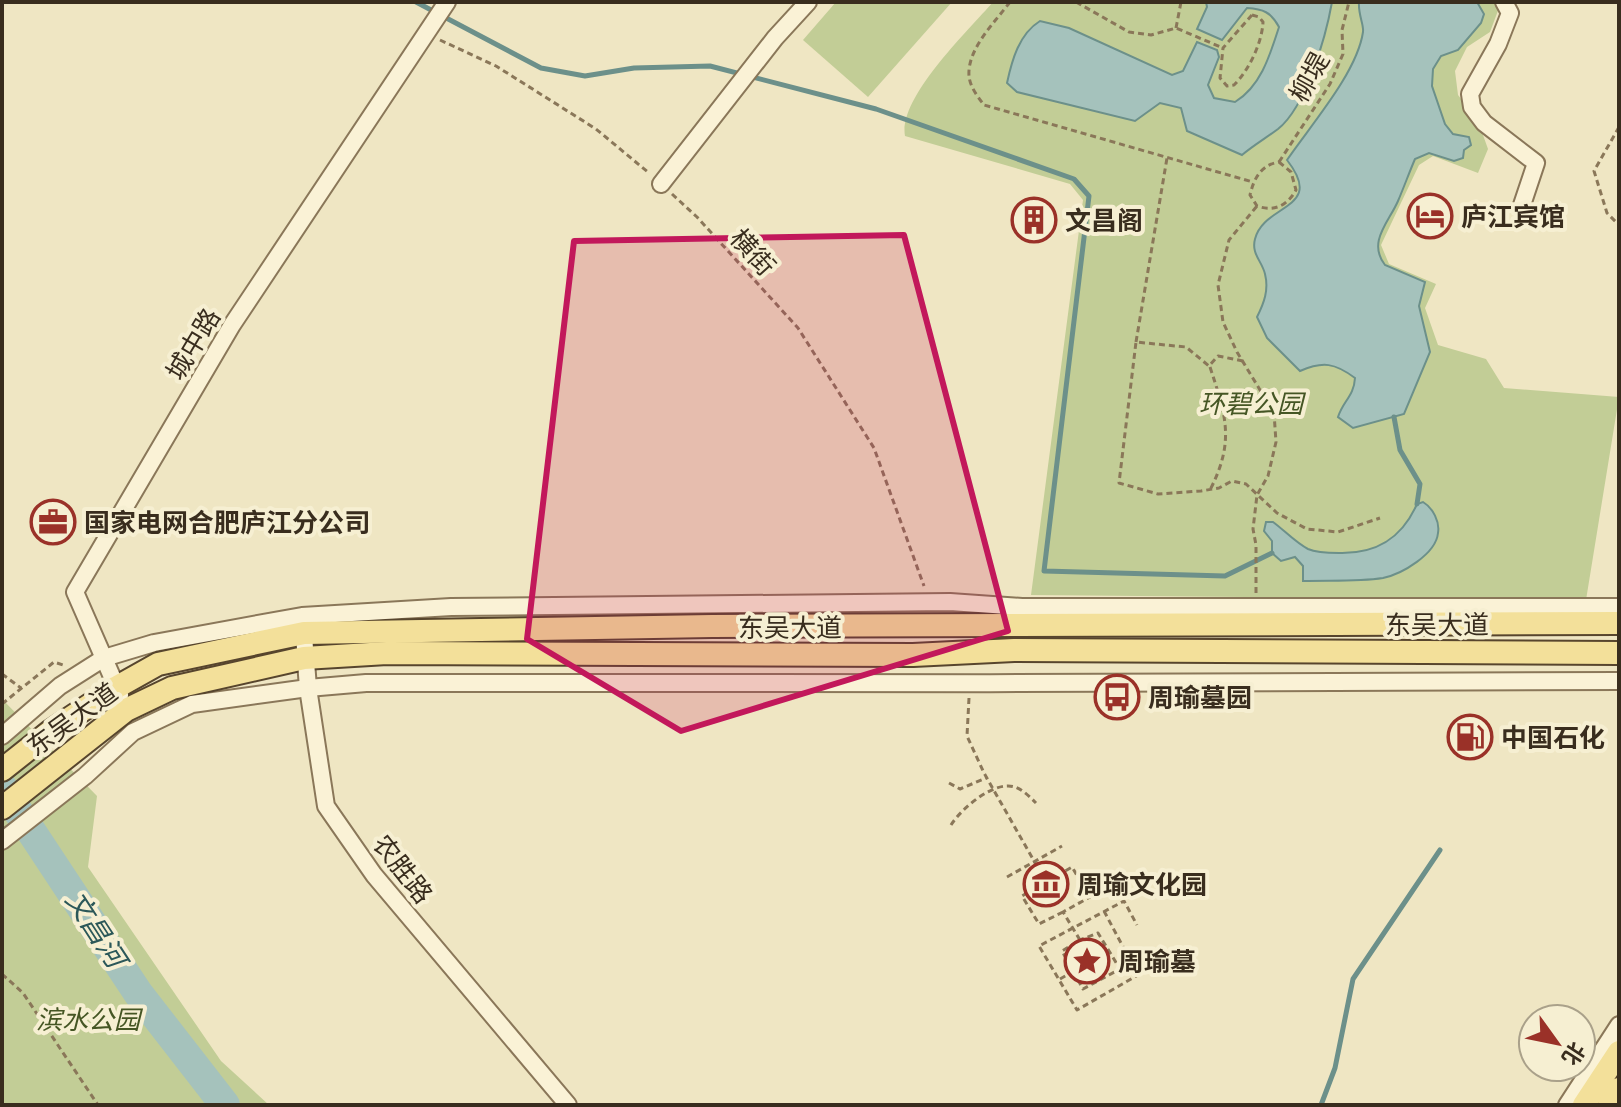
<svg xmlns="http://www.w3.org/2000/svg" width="1621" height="1107" font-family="Lora,'Noto Sans SC',serif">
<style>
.green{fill:#c2cd96}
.water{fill:#a5c2bc;stroke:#6c908a;stroke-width:2}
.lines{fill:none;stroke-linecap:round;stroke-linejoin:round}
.stream{stroke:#6c908a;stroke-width:5}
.river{stroke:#a5c2bc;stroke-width:30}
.minor-casing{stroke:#8a7759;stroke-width:20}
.major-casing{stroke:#57452d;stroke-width:26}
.path{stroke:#8a7759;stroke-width:3;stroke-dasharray:6 4;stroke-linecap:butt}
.minor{stroke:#faf2d6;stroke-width:16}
.major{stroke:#f3e09a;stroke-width:22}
.marked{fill:#c2185b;fill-opacity:0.2;stroke:#c2185b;stroke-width:6;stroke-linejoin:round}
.labels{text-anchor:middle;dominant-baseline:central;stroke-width:8;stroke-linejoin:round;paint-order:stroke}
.street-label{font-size:26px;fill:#392d1e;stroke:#f6efd2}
.poi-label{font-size:26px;font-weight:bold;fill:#392d1e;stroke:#f6efd2;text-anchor:start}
.park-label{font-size:26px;font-style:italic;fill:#455624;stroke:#f6efd2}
.water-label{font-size:28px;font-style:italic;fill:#2c5859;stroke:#f6efd2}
</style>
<rect width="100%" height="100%" fill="#efe6c3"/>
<g class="green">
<path d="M836,2H952L868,97L803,40Z"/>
<path d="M993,2H1493L1499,8L1490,32L1467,47L1455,71L1458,95L1478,121L1488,149L1478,173L1433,156L1419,165L1381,245L1389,264L1436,284L1425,308L1438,345L1486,359L1504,388L1619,397L1586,600L1031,595L1083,200L1070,184L905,136C898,98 968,31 993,2Z"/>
<path d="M2,699L97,796L88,867L221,1061L269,1105H2Z"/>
</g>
<g class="water">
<path d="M1206,2H1332C1326,36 1306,107 1278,129C1266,138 1254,145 1242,155L1187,131L1181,108L1160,103L1135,121L1017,92L1007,83C1012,60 1019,34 1040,21L1069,28L1172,75L1183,71L1197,42L1217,50L1219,57L1208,85L1214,98L1235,102C1261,86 1270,55 1279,27C1271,12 1263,9 1247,8L1222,40L1197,29L1207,7Z"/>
<path d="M1359,2H1477L1484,14L1481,23L1458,50L1441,56L1433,69L1432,86L1445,124L1453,134L1469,137L1471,145L1464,150L1463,158L1454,161L1429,153L1415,159C1409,173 1404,187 1398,201C1389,222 1367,242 1385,265L1425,282L1419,306L1430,352L1404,414L1353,428L1338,417C1343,401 1354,396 1355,378C1335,363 1323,361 1300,371L1267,338L1257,317C1264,303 1269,290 1265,274C1262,261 1251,254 1255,239C1264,203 1326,210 1287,160C1310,126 1357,73 1363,32C1364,24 1358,15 1359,2Z"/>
<path d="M1423,502C1433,508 1440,522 1438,533C1436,554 1402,574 1383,578C1357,582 1329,580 1303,581V566L1295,557L1281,561L1272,553V541L1264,531L1266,522H1273C1284,530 1296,543 1308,549C1317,553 1330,553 1339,553C1377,554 1402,538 1417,504Z"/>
</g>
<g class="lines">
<g class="stream">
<path d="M416,2L541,68L585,76L634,68L710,66L876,109L1074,179L1089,196L1044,571L1225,576L1272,553"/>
<path d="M1394,417L1400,450L1420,484L1417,504"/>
<path d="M1321,1105L1335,1068L1353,979L1440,850"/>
</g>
<path class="river" d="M2,787L138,993L225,1105"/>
<g class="minor-casing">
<g id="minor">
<path d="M1504,2L1510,13L1498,44L1470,94L1472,107L1484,123L1536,163L1522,205"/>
<path d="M661,184L775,38L808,2"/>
<path d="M303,622L308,688L326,806L374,875L568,1105"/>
<path d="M120,695L75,592L232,325L447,2"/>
<path d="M2,736L60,686L104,658L154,643L302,616L451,607L950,602L1022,607H1619"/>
<path d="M2,841L85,776L133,732L192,704L308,688L366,683C784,685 1201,682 1619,681"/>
<path d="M1567,1105L1619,1025"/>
</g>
</g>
<g class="major-casing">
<g id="major">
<path d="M2,770L51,731L117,687L158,664L304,633L712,626L1619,623"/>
<path d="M2,808L126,710L172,688L304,658L387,653L913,655L1014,650L1619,653"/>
<path d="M1584,1105L1619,1052"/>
<path d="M1609,1105L1619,1089"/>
</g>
</g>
<g class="path">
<path d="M1010,2C995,22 967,49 969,76C970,87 978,97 984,105L1253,182"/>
<path d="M1076,2L1129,32L1151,35L1176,28L1223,48"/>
<path d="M1252,15L1259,17L1263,22C1262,43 1249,70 1234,85L1227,86L1220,78L1223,48Z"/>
<path d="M1176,28L1181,2"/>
<path d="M440,40L496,66L596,129L649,173"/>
<path d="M1619,127L1594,171L1607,213L1619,225"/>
<path d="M1279,162L1330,84L1343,54L1342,30L1349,2"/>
<path d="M1279,162L1291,172L1296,190C1287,206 1274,212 1257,206L1250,195C1254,178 1261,165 1279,162Z"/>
<path d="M672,194L697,217L798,328L874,448L924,586"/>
<path d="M1136,342L1167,158"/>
<path d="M1243,361L1218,356L1209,366L1186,347L1136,342L1119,483L1158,494L1201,491L1219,488L1232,481L1246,484L1277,513L1307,529L1338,532L1380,518"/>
<path d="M1210,367C1226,416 1235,441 1210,490"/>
<path d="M1256,593V545L1253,529L1257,495L1268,476L1276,442L1274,413L1237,352L1223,322L1218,285L1229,240L1257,206"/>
<path d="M2,674L21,688"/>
<path d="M969,698L967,736L984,773L1046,882"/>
<path d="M2,704L54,662L63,665"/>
<path d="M949,783L960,789L986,778"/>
<path d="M951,825C961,809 994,780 1015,787C1023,790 1030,797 1036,803"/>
<path d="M1007,877L1062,846"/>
<path d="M1104,911L1138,975L1077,1010L1039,946L1124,901L1137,925"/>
<path d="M1063,912L1039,924L1022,896L1072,867L1090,897L1063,912L1080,940L1062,951L1083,989L1120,969L1098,933L1080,940"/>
<path d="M2,974L23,993L98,1105"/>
<path d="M1060,979L1074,971"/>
</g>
<use href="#minor" class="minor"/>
<use href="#major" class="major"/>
</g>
<path class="marked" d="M904,235L1008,631L681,731L527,639L574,241Z"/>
<defs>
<g id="hotel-ring" transform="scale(2.3)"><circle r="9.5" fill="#f6efd2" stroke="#9a3128" stroke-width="1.5"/><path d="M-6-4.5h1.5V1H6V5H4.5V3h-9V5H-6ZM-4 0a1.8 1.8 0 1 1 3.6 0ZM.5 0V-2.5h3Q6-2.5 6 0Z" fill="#9a3128"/></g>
<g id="building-ring" transform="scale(2.3)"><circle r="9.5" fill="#f6efd2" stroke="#9a3128" stroke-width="1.5"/><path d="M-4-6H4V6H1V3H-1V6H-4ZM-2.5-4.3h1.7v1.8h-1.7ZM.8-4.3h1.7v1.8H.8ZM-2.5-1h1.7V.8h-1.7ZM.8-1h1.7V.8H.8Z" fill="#9a3128"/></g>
<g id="office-ring" transform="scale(2.3)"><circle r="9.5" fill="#f6efd2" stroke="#9a3128" stroke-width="1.5"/><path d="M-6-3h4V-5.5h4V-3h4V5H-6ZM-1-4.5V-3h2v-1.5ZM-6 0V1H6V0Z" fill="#9a3128"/></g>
<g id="bus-ring" transform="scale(2.3)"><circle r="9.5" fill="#f6efd2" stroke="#9a3128" stroke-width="1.5"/><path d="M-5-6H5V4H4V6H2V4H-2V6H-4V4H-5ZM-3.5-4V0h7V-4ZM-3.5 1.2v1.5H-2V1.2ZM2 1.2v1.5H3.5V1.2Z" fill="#9a3128"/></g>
<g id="fuel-ring" transform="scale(2.3)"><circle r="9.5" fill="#f6efd2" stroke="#9a3128" stroke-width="1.5"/><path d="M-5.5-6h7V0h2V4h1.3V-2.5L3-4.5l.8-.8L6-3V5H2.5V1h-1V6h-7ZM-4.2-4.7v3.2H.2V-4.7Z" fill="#9a3128"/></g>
<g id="museum-ring" transform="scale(2.3)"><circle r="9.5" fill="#f6efd2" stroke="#9a3128" stroke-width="1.5"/><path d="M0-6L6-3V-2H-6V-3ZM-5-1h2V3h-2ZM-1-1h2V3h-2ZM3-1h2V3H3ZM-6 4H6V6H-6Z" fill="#9a3128"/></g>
<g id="sight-ring" transform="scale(2.3)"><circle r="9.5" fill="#f6efd2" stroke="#9a3128" stroke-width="1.5"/><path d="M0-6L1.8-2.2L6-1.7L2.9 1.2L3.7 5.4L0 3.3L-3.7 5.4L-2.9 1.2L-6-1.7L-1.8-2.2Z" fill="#9a3128"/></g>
</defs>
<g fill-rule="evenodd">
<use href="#hotel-ring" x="1430" y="216"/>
<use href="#building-ring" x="1034" y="220"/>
<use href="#office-ring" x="53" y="522"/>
<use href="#bus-ring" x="1117" y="697"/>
<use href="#fuel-ring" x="1470" y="737"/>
<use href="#museum-ring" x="1046" y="884"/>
<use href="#sight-ring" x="1087" y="961"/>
</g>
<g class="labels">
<g class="street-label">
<text transform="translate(1309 77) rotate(-61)">柳堤</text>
<text transform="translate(753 252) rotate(48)">横街</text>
<text transform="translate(193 344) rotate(-59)">城中路</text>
<text x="1437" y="624">东吴大道</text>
<text x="790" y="627">东吴大道</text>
<text transform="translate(72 719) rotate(-36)">东吴大道</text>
<text transform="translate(403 869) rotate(52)">农胜路</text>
</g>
<g class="poi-label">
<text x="1461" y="216">庐江宾馆</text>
<text x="1065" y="220">文昌阁</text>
<text x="84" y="522">国家电网合肥庐江分公司</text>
<text x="1148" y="697">周瑜墓园</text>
<text x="1501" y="737">中国石化</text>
<text x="1077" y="884">周瑜文化园</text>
<text x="1118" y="961">周瑜墓</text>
</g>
<g class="park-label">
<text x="1251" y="403">环碧公园</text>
<text x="88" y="1019">滨水公园</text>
</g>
<g class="water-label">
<text transform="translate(96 929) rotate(57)">文昌河</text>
</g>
</g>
<rect width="1621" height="1107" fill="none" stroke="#392d1e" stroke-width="8"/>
<g transform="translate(1557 1043) rotate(123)"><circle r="38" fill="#f6efd2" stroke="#aaa18a" stroke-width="2"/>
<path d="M0-6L14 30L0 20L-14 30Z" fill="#9a3128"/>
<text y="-12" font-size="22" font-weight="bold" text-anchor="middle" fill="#392d1e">北</text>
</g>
</svg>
